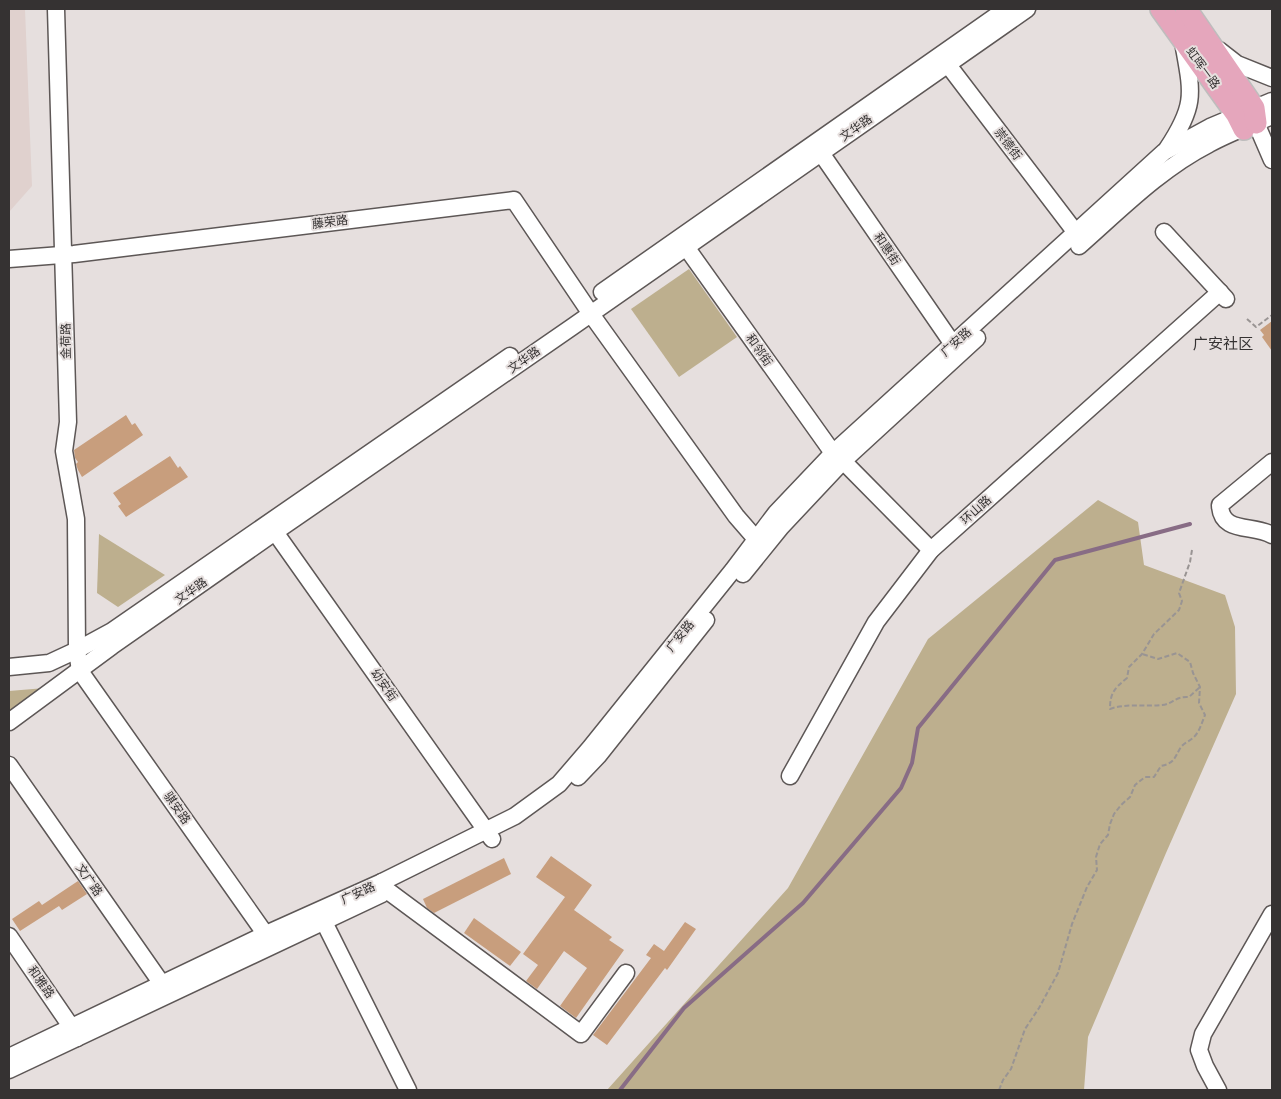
<svg xmlns="http://www.w3.org/2000/svg" width="1281" height="1099" font-family="Rubik,'Noto Sans SC',sans-serif">
<style>
.built{fill:#e0d1ce}
.green{fill:#bdaf8e}
.lines{fill:none;stroke-linecap:round;stroke-linejoin:round}
.stream{stroke:#886c85;stroke-width:4}
.building{fill:#c89e7d}
.minor-casing{stroke:#5d5756;stroke-width:19}
.major-casing{stroke:#bebdbd;stroke-width:24}
.path{stroke:#999493;stroke-width:2;stroke-dasharray:5 2.5;stroke-linecap:butt}
.minor{stroke:#fff;stroke-width:16}
.major{stroke:#e5a6bc;stroke-width:21}
.labels{text-anchor:middle;dominant-baseline:central;stroke-width:4;stroke-linejoin:round;paint-order:stroke}
.street-label{font-size:12px;fill:#353232;stroke:#e6dfde}
.quarter-label{font-size:15px;fill:#353232;stroke:#e6dfde}
</style>
<rect width="100%" height="100%" fill="#e6dfde"/>
<path class="built" d="M9,9H25L32,186L9,212Z"/>
<g class="green">
<path d="M689,269L737,337L679,377L631,309Z"/>
<path d="M1098,500L1138,522L1144,565L1225,595L1235,627L1236,694L1166,853L1088,1037L1084,1090H607L788,888L928,639Z"/>
<path d="M99,534L165,575L118,607L97,593Z"/>
<path d="M45,688L9,713V691Z"/>
</g>
<g class="lines">
<path class="stream" d="M620,1090L684,1008L803,903L901,788L912,763L918,728L1055,560L1190,524"/>
</g>
<g class="building">
<path d="M1272,321V351L1262,337L1264,335L1260,330Z"/>
<path d="M126,415L132,425L135,423L143,435L82,477L78,470L76,464L78,462L75,458L74,450Z"/>
<path d="M170,456L178,468L180,466L188,477L126,517L118,506L121,504L113,493Z"/>
<path d="M551,856L592,885L574,910L612,937L609,940L624,950L576,1018L560,1006L587,968L564,951L537,989L526,981L538,965L523,954L565,897L536,877Z"/>
<path d="M504,858L511,874L434,913L427,908L423,899Z"/>
<path d="M78,881L87,894L62,910L59,906L20,931L12,919L39,901L42,905Z"/>
<path d="M474,918L521,952L510,966L464,933Z"/>
<path d="M685,922L696,929L667,970L665,968L607,1045L593,1035L651,958L646,955L654,944L664,951Z"/>
</g>
<g class="lines">
<g class="minor-casing">
<g id="minor">
<path d="M56,9L68,422L64,451L76,519L77,650L80,671L271,942"/>
<path d="M1219,50L1237,64L1272,78"/>
<path d="M942,57L1083,242"/>
<path d="M1256,123L1272,160"/>
<path d="M1167,149C1197,104 1192,93 1183,42"/>
<path d="M821,153L959,353"/>
<path d="M1164,232L1226,299"/>
<path d="M1079,246C1120,210 1160,169 1209,144C1229,133 1251,125 1272,116"/>
<path d="M686,247L833,453L843,461L931,550"/>
<path d="M9,259L74,254L514,200L591,314L736,516L762,546"/>
<path d="M602,292L1006,9"/>
<path d="M1272,462L1220,505C1221,534 1253,524 1272,535"/>
<path d="M277,523L275,532L492,839"/>
<path d="M743,574L781,527L843,461L977,338"/>
<path d="M9,667L49,663L77,650L112,631L510,356"/>
<path d="M9,722L112,646L275,532L572,327L1027,9"/>
<path d="M9,765L162,984L166,994"/>
<path d="M790,776L876,622L931,550L1220,292"/>
<path d="M578,777L598,756L706,620"/>
<path d="M382,882L388,891L581,1034L626,973"/>
<path d="M324,922L408,1090"/>
<path d="M9,936L72,1028L77,1038"/>
<path d="M9,1057L266,934L382,882L515,816L559,784L590,748L733,570L776,513L833,453L1164,152L1210,127L1272,101"/>
<path d="M9,1070L382,894"/>
<path d="M1218,1090L1205,1066L1199,1050L1203,1034L1272,914"/>
</g>
</g>
<g class="major-casing">
<g id="major">
<path d="M1161,9L1237,115L1244,129"/>
<path d="M1186,9L1254,108L1256,123"/>
</g>
</g>
<g class="path">
<path d="M1247,319L1256,327L1272,315"/>
<path d="M1192,550L1190,562L1179,593L1182,601L1179,610L1154,634L1142,654L1129,667L1127,678C1115,688 1110,692 1110,709C1126,703 1145,707 1162,705C1173,704 1175,696 1189,697L1200,687"/>
<path d="M999,1090L1003,1080L1011,1069L1025,1029L1039,1008L1058,973L1072,924L1087,887L1097,870L1096,857L1100,844L1108,835L1110,824L1114,814L1121,805L1130,797L1135,785L1145,777H1154L1161,766C1175,763 1174,758 1181,747C1184,743 1190,741 1194,737C1200,731 1202,722 1205,715L1199,703L1200,687L1193,673L1190,662L1177,653L1158,659L1142,654"/>
</g>
<use href="#minor" class="minor"/>
<use href="#major" class="major"/>
</g>
<g class="labels">
<g class="street-label">
<text transform="translate(1203 68) rotate(54)">虹晖一路</text>
<text transform="translate(856 128) rotate(-35)">文华路</text>
<text transform="translate(1008 144) rotate(53)">崇德街</text>
<text transform="translate(330 222) rotate(-7)">藤荣路</text>
<text transform="translate(887 249) rotate(56)">和惠街</text>
<text transform="translate(66 341) rotate(-91)">金荷路</text>
<text transform="translate(956 342) rotate(-42)">广安路</text>
<text transform="translate(759 350) rotate(55)">和邻街</text>
<text transform="translate(524 360) rotate(-35)">文华路</text>
<text transform="translate(976 510) rotate(-42)">环山路</text>
<text transform="translate(191 591) rotate(-35)">文华路</text>
<text transform="translate(680 636) rotate(-51)">广安路</text>
<text transform="translate(384 685) rotate(55)">幼安街</text>
<text transform="translate(177 808) rotate(55)">骐安路</text>
<text transform="translate(89 880) rotate(55)">文广路</text>
<text transform="translate(358 893) rotate(-24)">广安路</text>
<text transform="translate(41 982) rotate(55)">和雅路</text>
</g>
<g class="quarter-label">
<text x="1223" y="344">广安社区</text>
</g>
</g>
<rect width="1281" height="1099" fill="none" stroke="#353232" stroke-width="20"/>
</svg>
